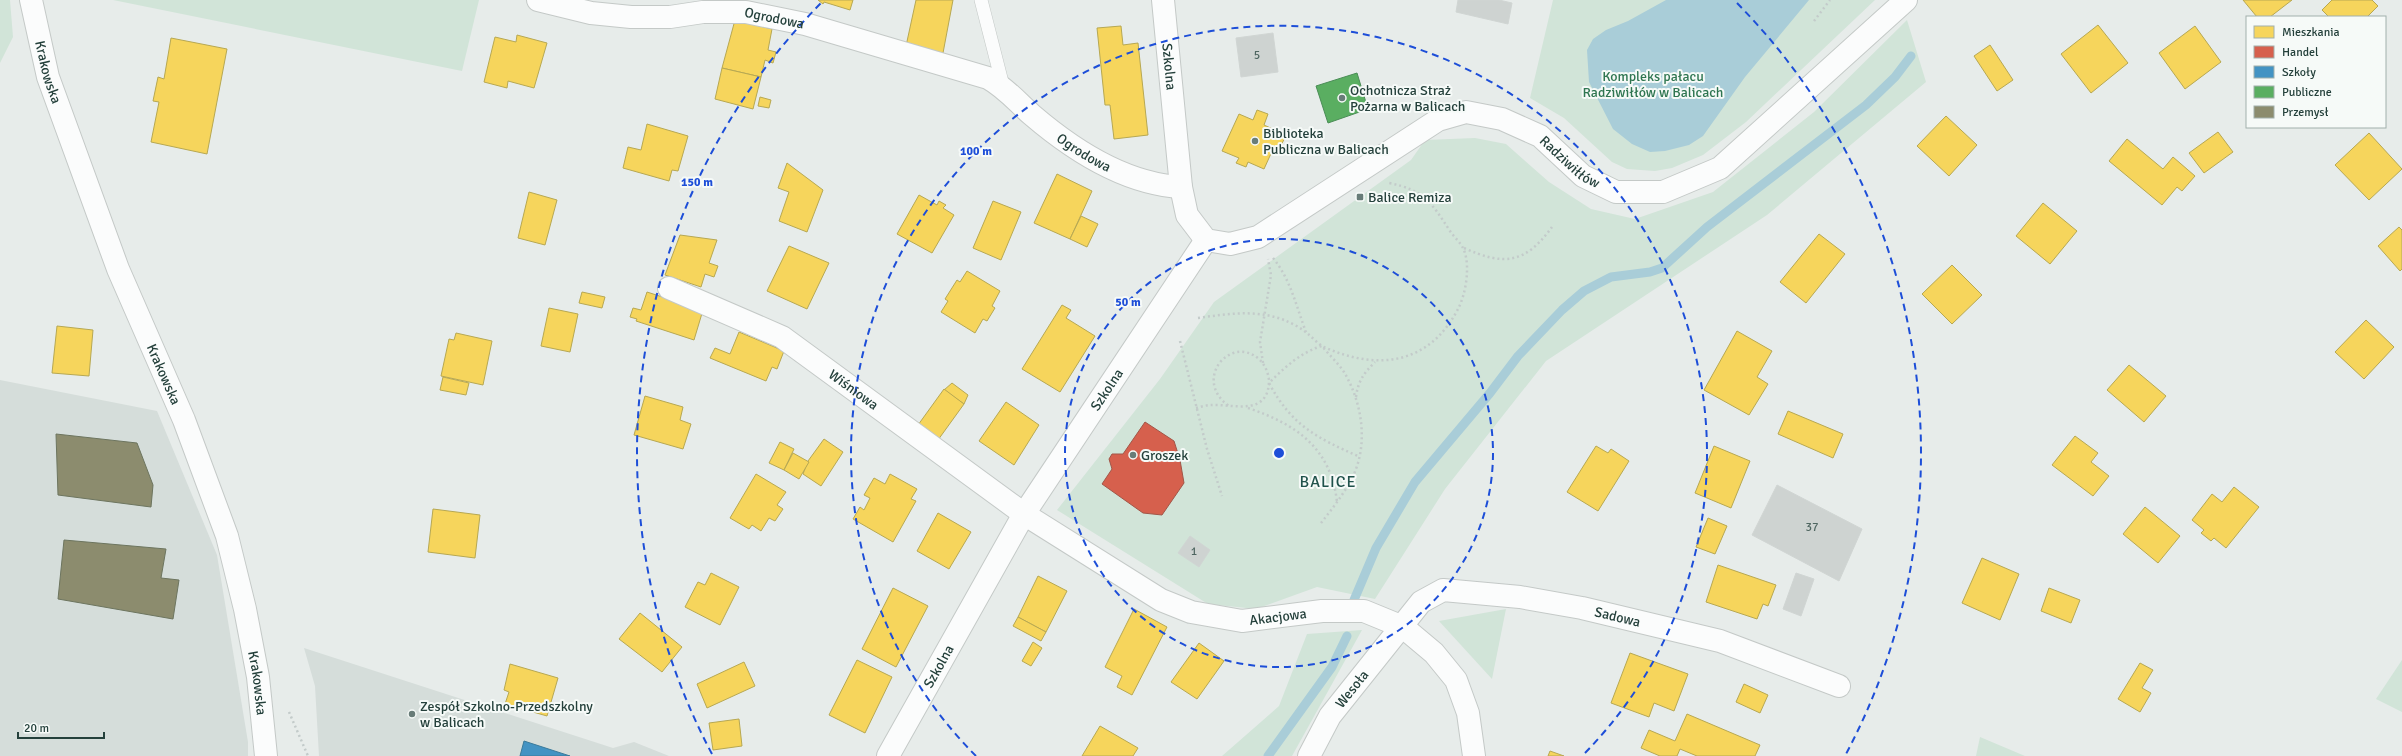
<svg xmlns="http://www.w3.org/2000/svg" width="2402" height="756" font-family="Signika,sans-serif">
<style>
.built{fill:#d5ddda}
.green{fill:#d1e4d8}
.water{fill:#a9cdd8}
.homes{fill:#f6d55c;stroke:#b7a852}
.shops{fill:#d6604d;stroke:#a15648}
.schools{fill:#4393c3;stroke:#3a7a9a}
.public{fill:#5aae61;stroke:#4a8d56}
.industry{fill:#8c8c6e;stroke:#6d755f}
.lines{fill:none;stroke-linecap:round;stroke-linejoin:round}
.stream{stroke:#a9cdd8;stroke-width:9}
.building{fill:#ced3d1;stroke:#d0d5d3}
.service-casing{stroke:#c4c9c7;stroke-width:14}
.minor-casing{stroke:#c4c9c7;stroke-width:24}
.tertiary-casing{stroke:#c4c9c7;stroke-width:24}
.path{stroke:#c3cbca;stroke-width:2.5;stroke-dasharray:2 3;stroke-linecap:butt}
.service{stroke:#fbfcfc;stroke-width:13}
.minor{stroke:#fbfcfc;stroke-width:22}
.tertiary{stroke:#fbfcfc;stroke-width:22}
.ring{fill:none;stroke:#1d4ed8;stroke-width:2;stroke-dasharray:7 5}
.poi-dot{fill:#687c78;stroke:#f6faf8;stroke-width:1.5}
.labels{text-anchor:middle;dominant-baseline:central;stroke-width:4;stroke-linejoin:round;paint-order:stroke}
.number-label{font-size:12px;fill:#4f6661}
.street-label{font-size:14px;fill:#24403b;stroke:#f6faf8}
.park-label{font-size:14px;fill:#2f7651;stroke:#f6faf8}
.poi-label{font-size:14px;fill:#24403b;stroke:#f6faf8;text-anchor:start}
.quarter-label{font-size:16px;letter-spacing:1px;fill:#20524b;stroke:#f6faf8}
.centre{fill:#1d4ed8;stroke:#f6faf8;stroke-width:2}
.ring-label{font-size:12px;text-anchor:middle;font-weight:bold;fill:#1d4ed8;stroke:#f6faf8;stroke-width:4;stroke-linejoin:round;paint-order:stroke}
</style>
<rect width="100%" height="100%" fill="#e7ecea"/>
<g class="built">
<path d="M0,380L157,411L217,555L248,742V756H0Z"/>
<path d="M304,648L613,748L634,742L669,756H319L315,686Z"/>
</g>
<g class="green">
<path d="M0,0H10L13,37L0,63Z"/>
<path d="M113,0H479L462,71Z"/>
<path d="M1553,0H1875L1746,122L1703,155L1672,168L1655,171L1627,169L1612,162L1564,118L1530,98Z"/>
<path d="M1907,20L1926,82L1767,215L1546,361L1445,489L1375,599L1317,587L1256,609L1208,604L1057,510L1160,379L1214,302L1411,160L1425,140L1475,138L1506,144L1549,182L1591,209L1635,219L1713,192L1814,112Z"/>
<path d="M1506,609L1492,679L1439,621Z"/>
<path d="M1362,630L1292,756H1222L1279,706L1307,634Z"/>
<path d="M2402,660V712L2376,699Z"/>
<path d="M1980,737L2025,756H1976Z"/>
</g>
<path class="water" d="M1666,0H1809L1745,77L1703,136L1689,145L1665,151L1650,152L1632,144L1613,129L1589,82L1587,50L1593,39L1606,30L1628,21Z"/>
<g class="homes">
<path d="M818,0H853L850,10L824,2L823,4Z"/>
<path d="M916,0H953L943,53L906,46Z"/>
<path d="M2243,0H2292L2270,17H2257Z"/>
<path d="M2332,0H2372L2378,6L2367,17H2329L2322,10Z"/>
<path d="M735,20L772,29L768,50L776,52L773,63L765,60L761,77L722,68Z"/>
<path d="M2098,25L2128,63L2091,93L2061,54Z"/>
<path d="M1121,26L1123,45L1138,43L1148,135L1114,139L1110,105H1105L1097,28Z"/>
<path d="M2195,26L2221,62L2185,89L2159,53Z"/>
<path d="M517,35L547,43L534,88L508,81L507,88L484,82L495,37L516,42Z"/>
<path d="M171,38L227,49L207,154L151,142L159,102L153,101L158,77L164,79Z"/>
<path d="M1990,45L2013,80L1997,91L1974,56Z"/>
<path d="M722,68L761,77L753,109L715,99Z"/>
<path d="M760,97L771,100L769,108L758,106Z"/>
<path d="M1257,110L1268,114L1264,125L1286,135L1279,150L1274,147L1264,169L1248,162L1246,167L1236,163L1239,158L1222,151L1239,114L1253,120Z"/>
<path d="M1946,116L1977,145L1949,176L1917,146Z"/>
<path d="M647,124L688,136L678,171L672,170L669,181L623,168L628,147L641,150Z"/>
<path d="M2218,132L2233,152L2204,173L2189,153Z"/>
<path d="M2369,133L2402,169L2369,200L2335,165Z"/>
<path d="M2127,139L2163,169L2173,157L2195,176L2182,191L2177,187L2162,205L2109,161Z"/>
<path d="M787,163L823,190L807,232L779,221L789,192L778,188Z"/>
<path d="M1057,174L1092,191L1070,239L1034,223Z"/>
<path d="M529,192L557,200L545,245L518,238Z"/>
<path d="M919,195L937,205L939,201L946,205L943,208L954,215L932,253L897,234Z"/>
<path d="M993,201L1021,212L1001,260L973,248Z"/>
<path d="M2043,203L2077,231L2050,264L2016,236Z"/>
<path d="M1081,216L1098,224L1087,247L1070,239Z"/>
<path d="M2399,227L2402,230V269L2400,271L2378,246Z"/>
<path d="M1819,234L1845,254L1806,303L1780,282Z"/>
<path d="M680,235L717,240L709,263L718,266L714,277L705,274L701,287L665,275Z"/>
<path d="M789,246L829,263L807,309L767,291Z"/>
<path d="M1952,265L1982,295L1952,324L1922,294Z"/>
<path d="M967,271L1000,291L992,306L995,308L987,321L983,319L975,333L941,312L948,301L945,299L957,280L960,282Z"/>
<path d="M582,292L605,297L602,308L579,303Z"/>
<path d="M647,292L703,310L694,340L636,321L637,319L630,317L633,308L641,310Z"/>
<path d="M1062,305L1071,310L1066,318L1095,336L1060,392L1022,369Z"/>
<path d="M549,308L578,314L570,352L541,346Z"/>
<path d="M2366,320L2394,347L2364,379L2335,352Z"/>
<path d="M57,326L93,330L89,376L52,373Z"/>
<path d="M1737,331L1772,351L1757,377L1768,384L1749,415L1704,390Z"/>
<path d="M739,332L784,351L777,369L772,367L766,381L710,358L715,348L730,354Z"/>
<path d="M456,333L492,341L483,385L441,376L449,339L454,340Z"/>
<path d="M2129,365L2166,396L2144,422L2107,390Z"/>
<path d="M443,377L469,383L466,395L440,390Z"/>
<path d="M952,383L968,395L964,404L944,390Z"/>
<path d="M944,389L964,404L938,440L918,425Z"/>
<path d="M645,396L683,407L680,420L691,424L683,449L634,435Z"/>
<path d="M1006,402L1039,425L1014,465L979,441Z"/>
<path d="M1788,411L1843,434L1833,458L1778,434Z"/>
<path d="M2075,436L2098,453L2091,462L2109,476L2093,496L2052,465Z"/>
<path d="M824,439L843,452L821,486L803,474L808,461Z"/>
<path d="M780,442L794,449L784,470L769,463Z"/>
<path d="M1596,446L1608,453L1611,449L1629,461L1598,511L1567,492Z"/>
<path d="M1714,446L1750,461L1731,508L1695,493Z"/>
<path d="M793,453L809,462L799,479L784,470Z"/>
<path d="M756,474L786,492L777,505L783,509L775,521L769,518L761,531L752,525L749,529L730,518Z"/>
<path d="M890,474L917,489L911,499L916,501L893,542L853,519L860,507L864,510L870,498L864,495L874,478L885,484Z"/>
<path d="M2234,487L2259,507L2226,548L2214,538L2211,541L2201,533L2204,530L2192,520L2212,494L2222,502Z"/>
<path d="M2145,507L2180,536L2158,563L2123,534Z"/>
<path d="M433,509L480,515L475,558L428,552Z"/>
<path d="M938,513L971,532L949,569L917,551Z"/>
<path d="M1708,518L1727,526L1715,554L1696,547Z"/>
<path d="M1982,558L2019,574L2000,620L1962,603Z"/>
<path d="M1718,565L1776,585L1768,606L1763,604L1757,619L1706,602Z"/>
<path d="M711,573L739,587L720,625L685,607L698,582L705,585Z"/>
<path d="M1038,576L1067,591L1046,632L1018,617Z"/>
<path d="M893,588L928,606L896,667L862,649Z"/>
<path d="M2049,588L2080,600L2071,623L2041,611Z"/>
<path d="M1134,609L1167,627L1132,695L1117,687L1122,676L1105,667Z"/>
<path d="M640,613L682,647L662,672L619,639Z"/>
<path d="M1018,617L1046,632L1041,641L1013,626Z"/>
<path d="M1033,642L1042,648L1031,666L1022,661Z"/>
<path d="M1199,643L1224,661L1197,699L1171,682Z"/>
<path d="M1630,653L1688,674L1674,711L1654,703L1649,717L1611,703Z"/>
<path d="M857,660L892,677L865,733L829,715Z"/>
<path d="M744,662L755,686L707,708L697,684Z"/>
<path d="M2140,663L2153,670L2142,688L2151,693L2140,712L2118,699Z"/>
<path d="M510,664L558,678L547,716L505,704L509,692L504,690Z"/>
<path d="M1744,684L1768,695L1760,713L1736,702Z"/>
<path d="M1687,714L1760,745L1755,756H1697L1680,749L1677,756H1660L1641,748L1649,730L1675,741Z"/>
<path d="M739,719L742,746L713,750L709,723Z"/>
<path d="M1100,726L1138,748L1133,756H1082Z"/>
<path d="M1550,751L1564,756H1548Z"/>
</g>
<path class="shops" d="M1145,422L1174,441L1180,460L1184,483L1162,515L1143,513L1102,484L1112,469L1109,459L1112,454H1123Z"/>
<path class="schools" d="M524,741L570,756H520Z"/>
<path class="public" d="M1357,73L1368,109L1328,123L1316,86Z"/>
<g class="industry">
<path d="M56,434L137,443L153,485L151,507L58,495Z"/>
<path d="M64,540L166,549L161,578L179,580L173,619L58,599Z"/>
</g>
<g class="lines">
<g class="stream">
<path d="M1354,600L1376,548L1415,482L1490,393L1518,356L1562,310L1584,291L1611,277L1650,272L1662,268L1707,227L1866,105L1895,77L1911,56"/>
<path d="M1268,756L1332,667L1347,636"/>
</g>
</g>
<g class="building">
<path d="M1458,0H1499L1512,3L1508,24L1456,12Z"/>
<path d="M1273,33L1278,72L1241,77L1236,38Z"/>
<path d="M1777,485L1862,529L1839,581L1752,535Z"/>
<path d="M1190,536L1210,550L1199,567L1178,553Z"/>
<path d="M1796,573L1814,579L1801,616L1783,609Z"/>
</g>
<g class="lines">
<g class="service-casing">
<path id="service" d="M981,0L1003,86"/>
</g>
<g class="minor-casing">
<g id="minor">
<path id="s1" d="M538,0L591,13L631,17H670L703,12H746L805,24L988,78C1006,88 1017,102 1032,115C1074,151 1125,184 1181,187"/>
<path id="s2" d="M669,288L782,337L1024,514L1161,600L1191,612L1242,621L1322,611H1364L1403,627L1434,653L1456,680L1468,713L1474,756"/>
<path id="s3" d="M888,756L1024,514L1206,240"/>
<path id="s4" d="M1309,756L1330,716L1421,602L1443,590L1520,597L1582,608L1720,641L1839,686"/>
</g>
</g>
<g class="tertiary-casing">
<g id="tertiary">
<path id="s5" d="M31,0L48,77L118,269L184,420L227,536L245,609L258,677L266,756"/>
<path id="s6" d="M1163,0L1181,187L1187,215L1206,240L1230,244L1258,237L1438,120L1466,112L1502,119L1540,136L1583,176L1616,192H1663L1720,168L1906,0"/>
</g>
</g>
<g class="path">
<path d="M1814,21L1830,0"/>
<path d="M1464,248C1504,266 1525,264 1552,227"/>
<path d="M1273,258C1291,280 1296,306 1306,332"/>
<path d="M1198,318C1227,314 1255,309 1284,320C1292,323 1301,328 1308,334C1313,338 1318,344 1324,347C1377,371 1429,365 1458,309C1466,294 1471,264 1463,248C1460,242 1454,237 1450,231C1431,202 1424,190 1389,183"/>
<path d="M1180,341L1207,449L1222,496"/>
<path d="M1263,363L1260,342L1271,275L1268,259"/>
<path d="M1356,397C1358,381 1364,373 1375,362"/>
<path d="M1196,408C1201,407 1206,405 1211,405C1233,404 1269,417 1269,380C1268,372 1265,365 1259,359C1230,334 1192,380 1229,406"/>
<path d="M1248,408C1296,424 1331,448 1337,502"/>
<path d="M1321,523C1332,509 1343,495 1351,480C1369,447 1363,404 1344,372C1338,363 1329,355 1322,346C1301,352 1284,368 1269,383C1292,426 1317,438 1360,457"/>
<path d="M289,712L308,756"/>
</g>
<use href="#service" class="service"/>
<use href="#minor" class="minor"/>
<use href="#tertiary" class="tertiary"/>
</g>
<g class="ring">
<circle cx="1279" cy="453" r="214"/>
<path d="M976 756A428 428 0 1 1 1582 756"/>
<path d="M712 754A642 642 0 0 1 821 3M1737 3A642 642 0 0 1 1846 754"/>
</g>
<g class="poi-dot">
<circle cx="1342" cy="98" r="4"/>
<circle cx="1255" cy="141" r="4"/>
<rect x="1356" y="193" width="8" height="8" rx="2"/>
<circle cx="1133" cy="455" r="4"/>
<circle cx="412" cy="714" r="4"/>
</g>
<g class="labels">
<g class="number-label">
<text x="1257" y="55">5</text>
<text x="1812" y="527">37</text>
<text x="1194" y="551">1</text>
</g>
<g class="street-label">
<text stroke="none"><textPath href="#s1" startOffset="239">Ogrodowa</textPath></text>
<text stroke="none"><textPath href="#s6" startOffset="67">Szkolna</textPath></text>
<text stroke="none"><textPath href="#s5" startOffset="74">Krakowska</textPath></text>
<text stroke="none"><textPath href="#s1" startOffset="583">Ogrodowa</textPath></text>
<text stroke="none"><textPath href="#s6" startOffset="663">Radziwiłłów</textPath></text>
<text stroke="none"><textPath href="#s5" startOffset="398">Krakowska</textPath></text>
<text stroke="none"><textPath href="#s2" startOffset="212">Wiśniowa</textPath></text>
<text stroke="none"><textPath href="#s3" startOffset="427">Szkolna</textPath></text>
<text stroke="none"><textPath href="#s2" startOffset="705">Akacjowa</textPath></text>
<text stroke="none"><textPath href="#s4" startOffset="393">Sadowa</textPath></text>
<text stroke="none"><textPath href="#s3" startOffset="103">Szkolna</textPath></text>
<text stroke="none"><textPath href="#s5" startOffset="722">Krakowska</textPath></text>
<text stroke="none"><textPath href="#s4" startOffset="80">Wesoła</textPath></text>
</g>
<g class="park-label">
<text x="1653" y="76">Kompleks pałacu<tspan x="1653" dy="16">Radziwiłłów w Balicach</tspan></text>
</g>
<g class="poi-label">
<text x="1350" y="90">Ochotnicza Straż<tspan x="1350" dy="16">Pożarna w Balicach</tspan></text>
<text x="1263" y="133">Biblioteka<tspan x="1263" dy="16">Publiczna w Balicach</tspan></text>
<text x="1368" y="197">Balice Remiza</text>
<text x="1141" y="455">Groszek</text>
<text x="420" y="706">Zespół Szkolno-Przedszkolny<tspan x="420" dy="16">w Balicach</tspan></text>
</g>
<g class="quarter-label">
<text x="1328" y="482">BALICE</text>
</g>
</g>
<circle cx="1279" cy="453" r="6" class="centre"/>
<g class="ring-label">
<text x="976" y="155">100 m</text>
<text x="697" y="186">150 m</text>
<text x="1128" y="306">50 m</text>
</g>
<rect x="2246" y="16" width="140" height="112" fill="#f6faf8" stroke="#a2b0ac"/>
<rect x="2254" y="26" width="20" height="12" fill="#f6d55c" stroke="#a2b0ac"/>
<text x="2282" y="36" font-size="12" fill="#24403b">Mieszkania</text>
<rect x="2254" y="46" width="20" height="12" fill="#d6604d" stroke="#a2b0ac"/>
<text x="2282" y="56" font-size="12" fill="#24403b">Handel</text>
<rect x="2254" y="66" width="20" height="12" fill="#4393c3" stroke="#a2b0ac"/>
<text x="2282" y="76" font-size="12" fill="#24403b">Szkoły</text>
<rect x="2254" y="86" width="20" height="12" fill="#5aae61" stroke="#a2b0ac"/>
<text x="2282" y="96" font-size="12" fill="#24403b">Publiczne</text>
<rect x="2254" y="106" width="20" height="12" fill="#8c8c6e" stroke="#a2b0ac"/>
<text x="2282" y="116" font-size="12" fill="#24403b">Przemysł</text>
<path d="M18 732v6h86v-6" fill="none" stroke="#24403b" stroke-width="2"/>
<text x="24" y="732" font-size="12" fill="#24403b" stroke="#f6faf8" stroke-width="3" paint-order="stroke">20 m</text>
</svg>
